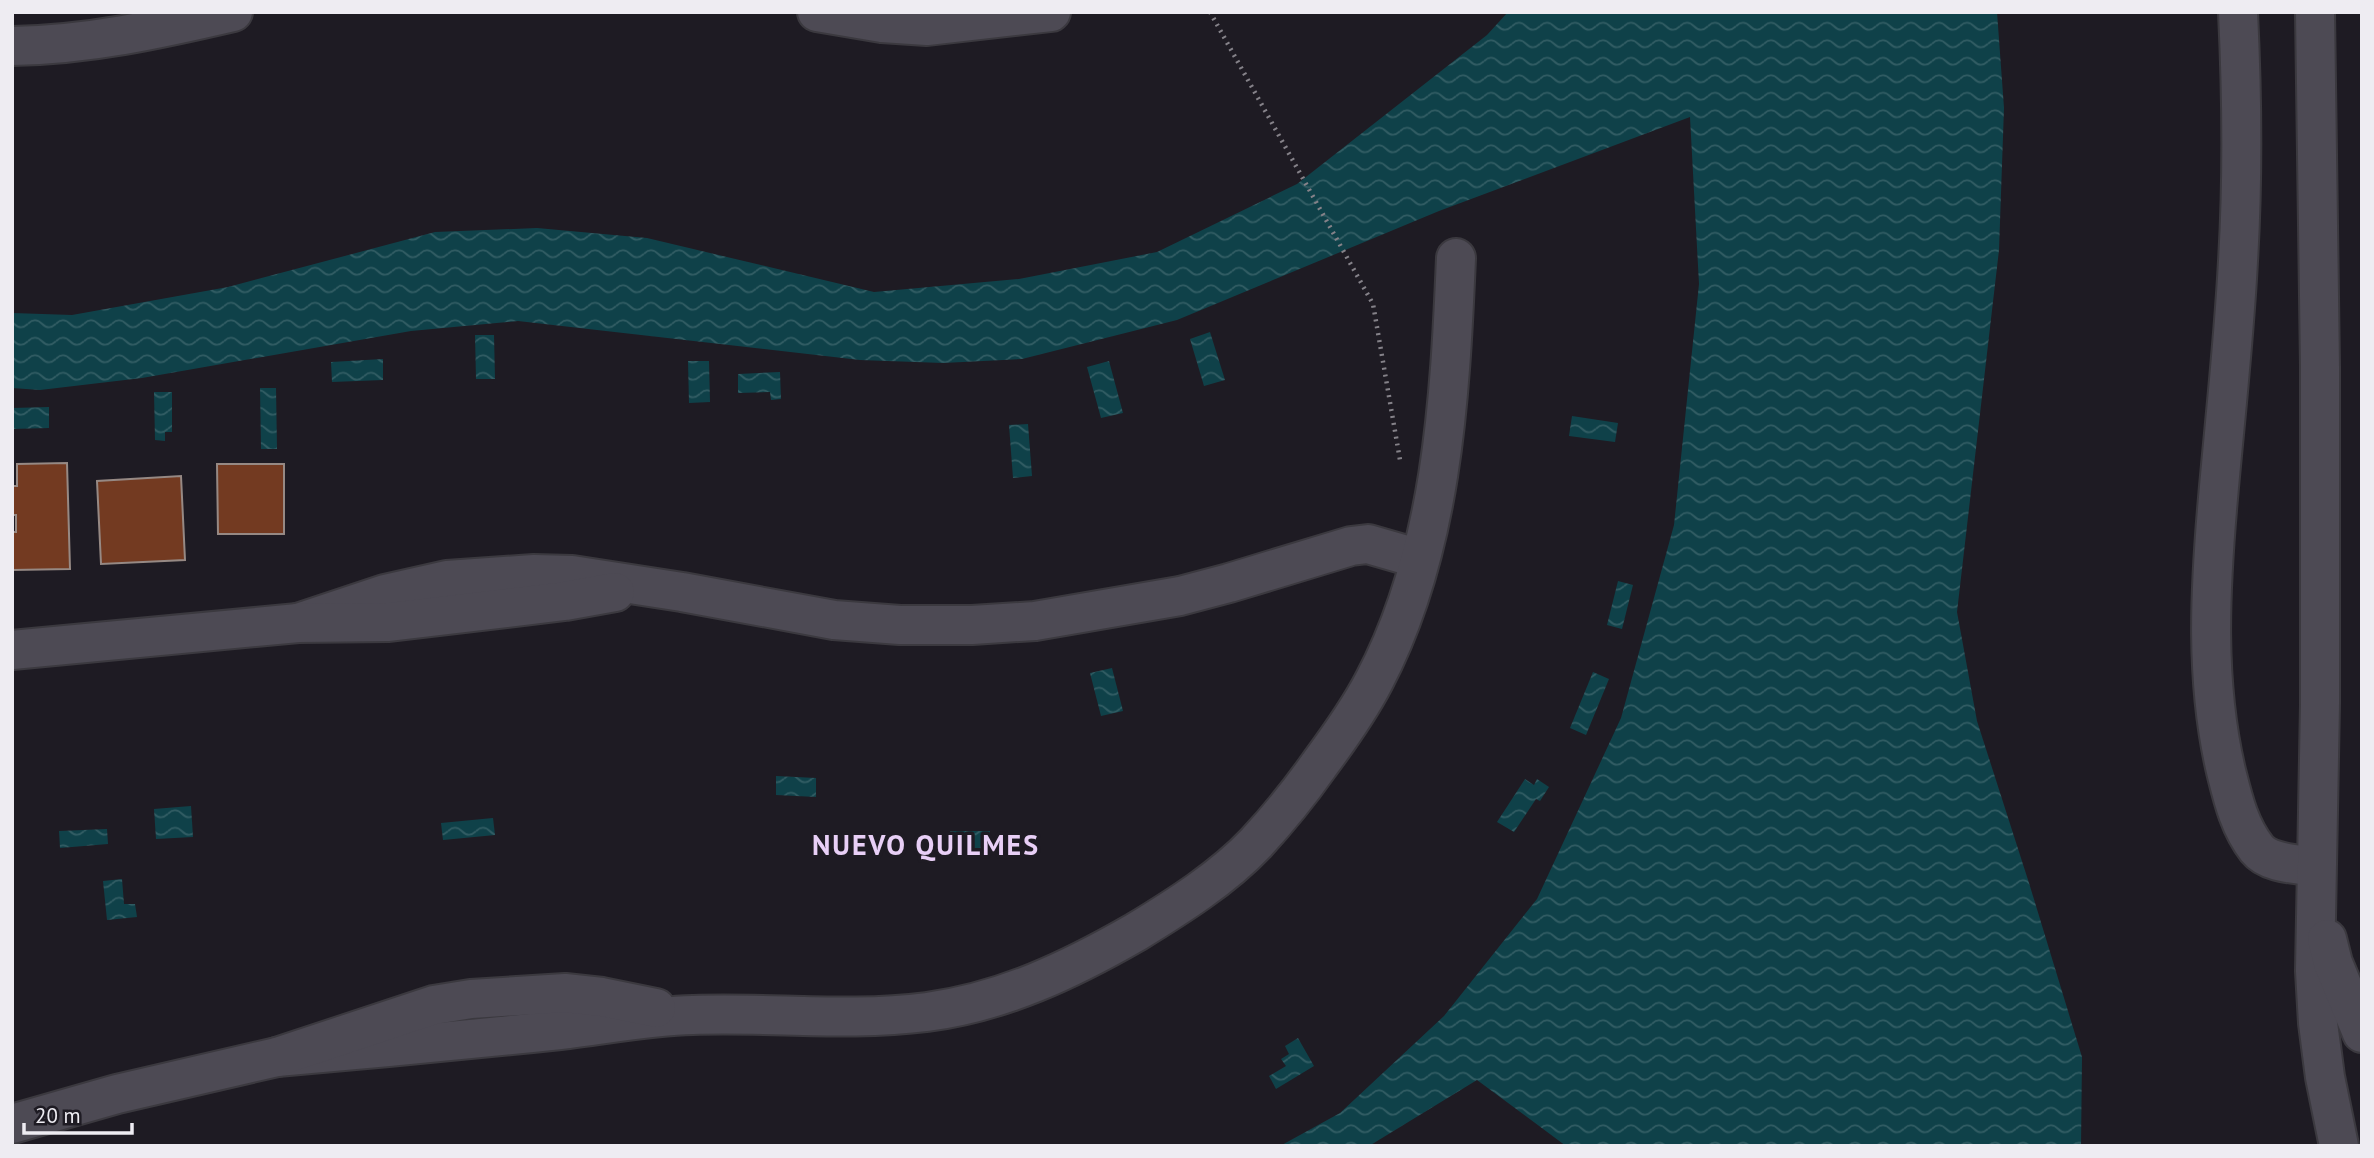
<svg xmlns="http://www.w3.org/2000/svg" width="2374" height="1158" font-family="'PT Sans',sans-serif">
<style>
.water{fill:url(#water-waves)}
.building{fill:#733a21;stroke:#968984;stroke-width:2}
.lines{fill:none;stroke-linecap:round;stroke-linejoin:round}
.street-casing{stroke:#3b393f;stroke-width:42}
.path{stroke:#858289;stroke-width:4.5;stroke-dasharray:2 5;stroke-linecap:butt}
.street{stroke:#4d4a54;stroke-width:38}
.labels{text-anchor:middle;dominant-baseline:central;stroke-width:7;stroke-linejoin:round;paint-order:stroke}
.district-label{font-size:28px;font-weight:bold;letter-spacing:2px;fill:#e8cff6;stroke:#1e1b23}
</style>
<defs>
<pattern id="water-waves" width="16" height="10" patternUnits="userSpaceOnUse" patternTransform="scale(1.75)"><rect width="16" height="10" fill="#0f4149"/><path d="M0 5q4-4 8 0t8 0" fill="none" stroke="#325d64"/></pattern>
</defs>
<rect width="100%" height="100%" fill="#1e1b23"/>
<g class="water">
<path d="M1508,12H1997L2004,108L1999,250L1957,612L1977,721L2029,883L2082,1057L2081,1146H1566L1477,1080L1369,1146H1280L1340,1113L1444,1016L1537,899L1621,718L1674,525L1699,284L1690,117L1439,211L1177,320L1022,359L943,363L860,360L518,321L411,331L142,378L40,390L12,388V313L72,315L228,287L435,232L537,228L647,238L874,292L1019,279L1157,252L1297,184L1487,35Z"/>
<path d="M1210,332L1225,380L1204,386L1190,339Z"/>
<path d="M475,335H494L495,379H476Z"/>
<path d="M383,359V380L332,382L331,362Z"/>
<path d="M688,361H709L710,402L689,403Z"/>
<path d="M1109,361L1123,413L1101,418L1087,367Z"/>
<path d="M780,372L781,399L771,400L770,392L738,393V374Z"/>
<path d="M260,388H276L277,449H261Z"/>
<path d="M154,392H172V432H165V441L155,440Z"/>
<path d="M49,407V428L12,429V408Z"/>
<path d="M1572,416L1618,423L1615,442L1569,436Z"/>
<path d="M1028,424L1032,476L1013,478L1009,425Z"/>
<path d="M1618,581L1633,585L1622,629L1607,625Z"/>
<path d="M1112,668L1123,711L1101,716L1090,673Z"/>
<path d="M1593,672L1609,679L1586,735L1570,728Z"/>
<path d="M776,776L816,778V797L776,795Z"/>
<path d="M1525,779L1534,785L1537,779L1549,787L1540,801L1536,799L1514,832L1497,822Z"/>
<path d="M191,806L193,837L156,839L154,809Z"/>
<path d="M493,818L495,835L443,840L441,823Z"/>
<path d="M107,829L108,844L60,848L59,831Z"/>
<rect x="950" y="831" width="40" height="20"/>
<path d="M122,879L124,904H135L137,917L107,920L103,881Z"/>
<path d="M1298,1038L1314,1066L1276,1089L1269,1076L1286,1066L1281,1059L1289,1054L1285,1046Z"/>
</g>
<g class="building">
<path d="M67,463L70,569L12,570V532H16V515H12V486H17V464Z"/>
<path d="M217,464H284V534H218Z"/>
<path d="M181,476L185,560L101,564L97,481Z"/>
</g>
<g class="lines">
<g class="street-casing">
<g id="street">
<path d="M817,12L882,23L927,26L1051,12"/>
<path d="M2238,12C2242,95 2243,178 2238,261C2234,340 2225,419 2218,498C2210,589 2205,681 2226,771C2233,799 2239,826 2257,849C2269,864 2298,864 2316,867"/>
<path d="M2315,12L2320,367V704L2315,971L2318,1023L2325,1077L2339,1146"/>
<path d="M12,46C88,45 160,29 233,12"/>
<path d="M298,623L385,594L447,580L534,574L572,575L682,592L834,620L900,625H972L1035,621L1180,596L1229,583L1351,546L1368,544L1420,559"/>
<path d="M12,650L298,623L389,622L565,601L615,592"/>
<path d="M2327,939L2333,963L2362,1033"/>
<path d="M277,1057C372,1049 466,1040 560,1030C604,1025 649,1016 693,1015C771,1012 848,1022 927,1012C1003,1002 1070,970 1136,932C1177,907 1223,878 1256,843C1279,818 1300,792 1319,765C1339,738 1359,710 1374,681C1442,552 1450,400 1456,258"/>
<path d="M12,1124L117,1094L277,1057L434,1005L471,999L565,993L602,997L656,1008"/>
</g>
</g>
<path class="path" d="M1210,12L1373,304L1400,460"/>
<use href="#street" class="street"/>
</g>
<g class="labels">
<g class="district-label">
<text x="926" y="844">NUEVO QUILMES</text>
</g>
</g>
<rect width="2374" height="1158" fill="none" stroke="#eeecf2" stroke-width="28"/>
<path d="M24 1123v10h108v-10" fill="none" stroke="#eeecf2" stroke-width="3.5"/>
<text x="35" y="1123" font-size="21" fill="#eeecf2" stroke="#1e1b23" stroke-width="5" paint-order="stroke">20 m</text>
</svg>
